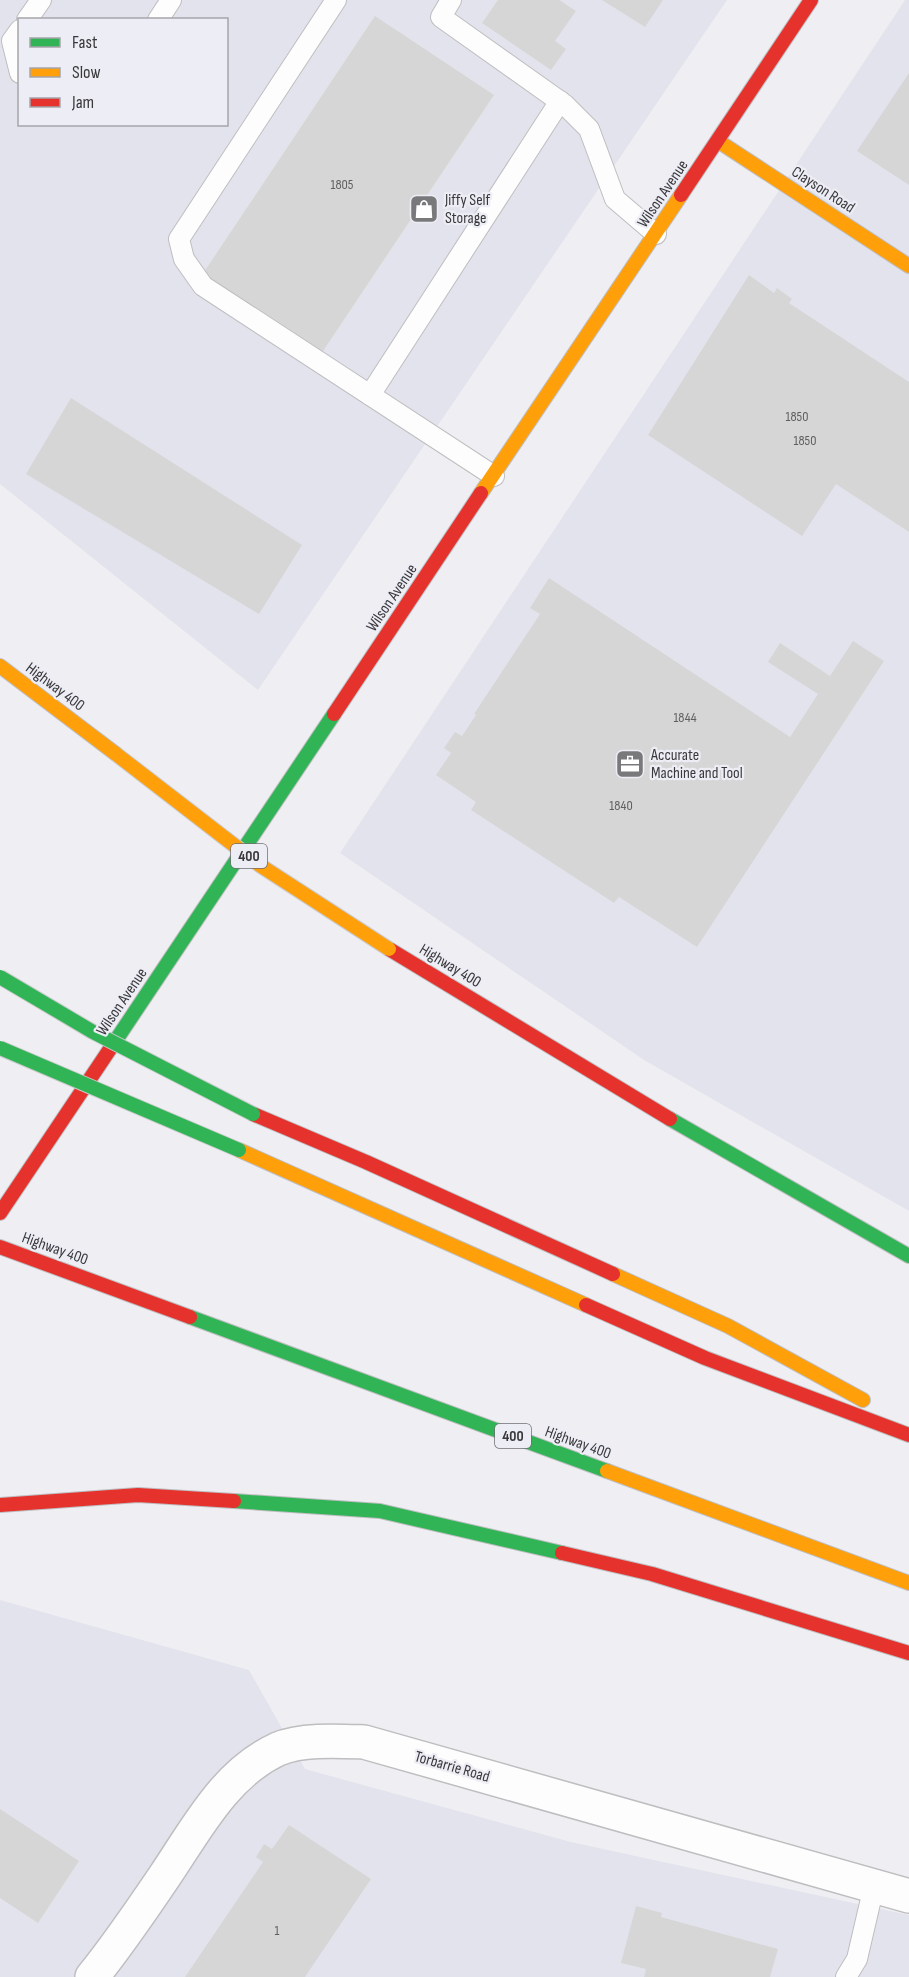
<svg xmlns="http://www.w3.org/2000/svg" width="909" height="1977" font-family="'Sofia Sans Condensed',sans-serif">
<style>
.built{fill:#e3e3ed;fill-rule:evenodd}
.building{fill:#d7d6d6}
.lines{fill:none;stroke-linecap:round;stroke-linejoin:round}
.lane-casing{stroke:#bebec1;stroke-width:22}
.street-casing{stroke:#bebec1;stroke-width:36}
.fast-casing{stroke:#bebec1;stroke-width:16}
.slow-casing{stroke:#bebec1;stroke-width:16}
.jam-casing{stroke:#bebec1;stroke-width:16}
.lane{stroke:#fdfdfd;stroke-width:20}
.street{stroke:#fdfdfd;stroke-width:33}
.fast{stroke:#30b455;stroke-width:14}
.slow{stroke:#ff9f0a;stroke-width:14}
.jam{stroke:#e5322d;stroke-width:14}
.fast-bridge-casing{stroke:#cacacc;stroke-width:16;stroke-linecap:butt}
.slow-bridge-casing{stroke:#cacacc;stroke-width:16;stroke-linecap:butt}
.fast-bridge{stroke:#30b455;stroke-width:14}
.slow-bridge{stroke:#ff9f0a;stroke-width:14}
.labels{text-anchor:middle;dominant-baseline:central;stroke-width:4.5;stroke-linejoin:round;paint-order:stroke}
.number-label{font-size:14px;fill:#606062}
.shield{fill:#ededf5;stroke:#6f6f74;stroke-width:1.5}
.shield-label{font-size:15px;font-weight:bold;fill:#39393c}
.street-label{font-size:16px;fill:#39393c;stroke:#ededf5}
.poi-label{font-size:16px;fill:#39393c;stroke:#ededf5;text-anchor:start}
</style>
<rect width="100%" height="100%" fill="#efeff3"/>
<g class="built">
<path d="M0,0H727L258,690L0,484ZM20,20H226V124H20Z"/>
<path d="M905,0H909V1211L644,1060L340,853Z"/>
<path d="M0,1600L249,1670L305,1769L571,1842L909,1915V1977H0Z"/>
</g>
<g class="building">
<path d="M498,0H559L576,11L555,41L566,49L551,70L482,23Z"/>
<path d="M602,0H663L645,27Z"/>
<path d="M375,16L494,95L321,354L202,275Z"/>
<path d="M909,73V185L857,151Z"/>
<path d="M749,275L774,293L777,288L792,299L789,303L909,382V532L836,484L802,536L648,435Z"/>
<path d="M71,398L302,545L259,614L26,474Z"/>
<path d="M549,578L790,737L818,694L768,662L780,643L830,676L853,641L884,661L697,947L619,897L614,903L471,810L476,802L436,775L451,753L444,748L455,732L462,736L476,715L474,714L540,614L530,608Z"/>
<path d="M0,1809L79,1861L38,1923L0,1898Z"/>
<path d="M289,1825L371,1879L305,1977H185L263,1862L256,1857L264,1844L272,1849Z"/>
<path d="M636,1906L662,1913L661,1917L778,1949L770,1977H644L646,1969L621,1963Z"/>
</g>
<g class="lines">
<g class="lane-casing">
<g id="lane">
<path d="M336,0L179,239L184,259L203,286L494,476"/>
<path d="M451,0L441,17L565,105L589,129L615,199L656,234"/>
<path d="M27,20L41,0"/>
<path d="M158,20L171,0"/>
<path d="M20,30L12,41L20,73"/>
<path d="M370,395L560,101"/>
<path d="M846,1977L857,1959L874,1886"/>
</g>
</g>
<g class="street-casing">
<path id="street" d="M92,1977C118,1945 141,1911 164,1877C196,1830 224,1774 278,1749C301,1739 338,1741 364,1742L909,1896"/>
</g>
<g class="fast-casing">
<g id="fast">
<path d="M112,1046L334,714"/>
<path d="M670,1119L909,1256"/>
<path d="M190,1317L607,1471"/>
<path d="M234,1501L380,1511L562,1553"/>
</g>
</g>
<g class="slow-casing">
<g id="slow">
<path d="M718,141L909,266"/>
<path d="M481,493L681,195"/>
<path d="M0,666L116,754"/>
<path d="M239,1150L586,1305"/>
<path d="M613,1274L728,1326L863,1400"/>
<path d="M607,1471L909,1583"/>
</g>
</g>
<g class="jam-casing">
<g id="jam">
<path d="M681,195L811,0"/>
<path d="M334,714L481,493"/>
<path d="M389,949L670,1119"/>
<path d="M253,1114L366,1162L613,1274"/>
<path d="M0,1213L112,1046"/>
<path d="M0,1247L190,1317"/>
<path d="M586,1305L705,1358L909,1435"/>
<path d="M0,1505L138,1495L234,1501"/>
<path d="M562,1553L652,1574L909,1653"/>
</g>
</g>
<use href="#lane" class="lane"/>
<use href="#street" class="street"/>
<use href="#fast" class="fast"/>
<use href="#slow" class="slow"/>
<use href="#jam" class="jam"/>
<g class="fast-bridge-casing">
<g id="fast-bridge">
<path d="M0,977L93,1032L253,1114"/>
<path d="M0,1048L239,1150"/>
</g>
</g>
<g class="slow-bridge-casing">
<path id="slow-bridge" d="M116,754L261,866L389,949"/>
</g>
<use href="#fast-bridge" class="fast-bridge"/>
<use href="#slow-bridge" class="slow-bridge"/>
</g>
<defs>
<g id="shop-square" transform="scale(1.5)"><rect x="-9" y="-9" width="18" height="18" rx="4" fill="#79797c" stroke="#ededf5"/><path d="M-5-2.5h2.3a2.7 3.5 0 0 1 5.4 0H5L5.5 6h-11ZM-1.5-2.5h3a1.5 2.3 0 0 0-3 0Z" fill="#fff"/></g>
<g id="office-square" transform="scale(1.5)"><rect x="-9" y="-9" width="18" height="18" rx="4" fill="#79797c" stroke="#ededf5"/><path d="M-6-3h4V-5.5h4V-3h4V5H-6ZM-1-4.5V-3h2v-1.5ZM-6 0V1H6V0Z" fill="#fff"/></g>
</defs>
<g fill-rule="evenodd">
<use href="#shop-square" x="424" y="209"/>
<use href="#office-square" x="630" y="764"/>
</g>
<g class="labels">
<g class="number-label">
<text x="342" y="184">1805</text>
<text x="797" y="416">1850</text>
<text x="805" y="440">1850</text>
<text x="685" y="717">1844</text>
<text x="621" y="805">1840</text>
<text x="277" y="1930">1</text>
</g>
<g class="shield">
<rect x="231" y="844" width="36" height="24" rx="4.5"/>
<rect x="495" y="1424" width="36" height="24" rx="4.5"/>
</g>
<g class="shield-label">
<text x="249" y="856">400</text>
<text x="513" y="1436">400</text>
</g>
<g class="street-label">
<text transform="translate(823 190) rotate(33)">Clayson Road</text>
<text transform="translate(663 194) rotate(-56)">Wilson Avenue</text>
<text transform="translate(392 598) rotate(-56)">Wilson Avenue</text>
<text transform="translate(55 687) rotate(37)">Highway 400</text>
<text transform="translate(450 966) rotate(31)">Highway 400</text>
<text transform="translate(122 1002) rotate(-56)">Wilson Avenue</text>
<text transform="translate(55 1249) rotate(20)">Highway 400</text>
<text transform="translate(578 1443) rotate(20)">Highway 400</text>
<text transform="translate(452 1767) rotate(16)">Torbarrie Road</text>
</g>
<g class="poi-label">
<text x="445" y="200">Jiffy Self<tspan x="445" dy="18">Storage</tspan></text>
<text x="651" y="755">Accurate<tspan x="651" dy="18">Machine and Tool</tspan></text>
</g>
</g>
<rect x="18" y="18" width="210" height="108" fill="#ededf5" stroke="#a5a5ab" stroke-width="1.5"/>
<rect x="30" y="38" width="30" height="9" fill="#30b455" stroke="#a5a5ab" stroke-width="1.5"/>
<text x="72" y="48" font-size="18" fill="#39393c">Fast</text>
<rect x="30" y="68" width="30" height="9" fill="#ff9f0a" stroke="#a5a5ab" stroke-width="1.5"/>
<text x="72" y="78" font-size="18" fill="#39393c">Slow</text>
<rect x="30" y="98" width="30" height="9" fill="#e5322d" stroke="#a5a5ab" stroke-width="1.5"/>
<text x="72" y="108" font-size="18" fill="#39393c">Jam</text>
</svg>
